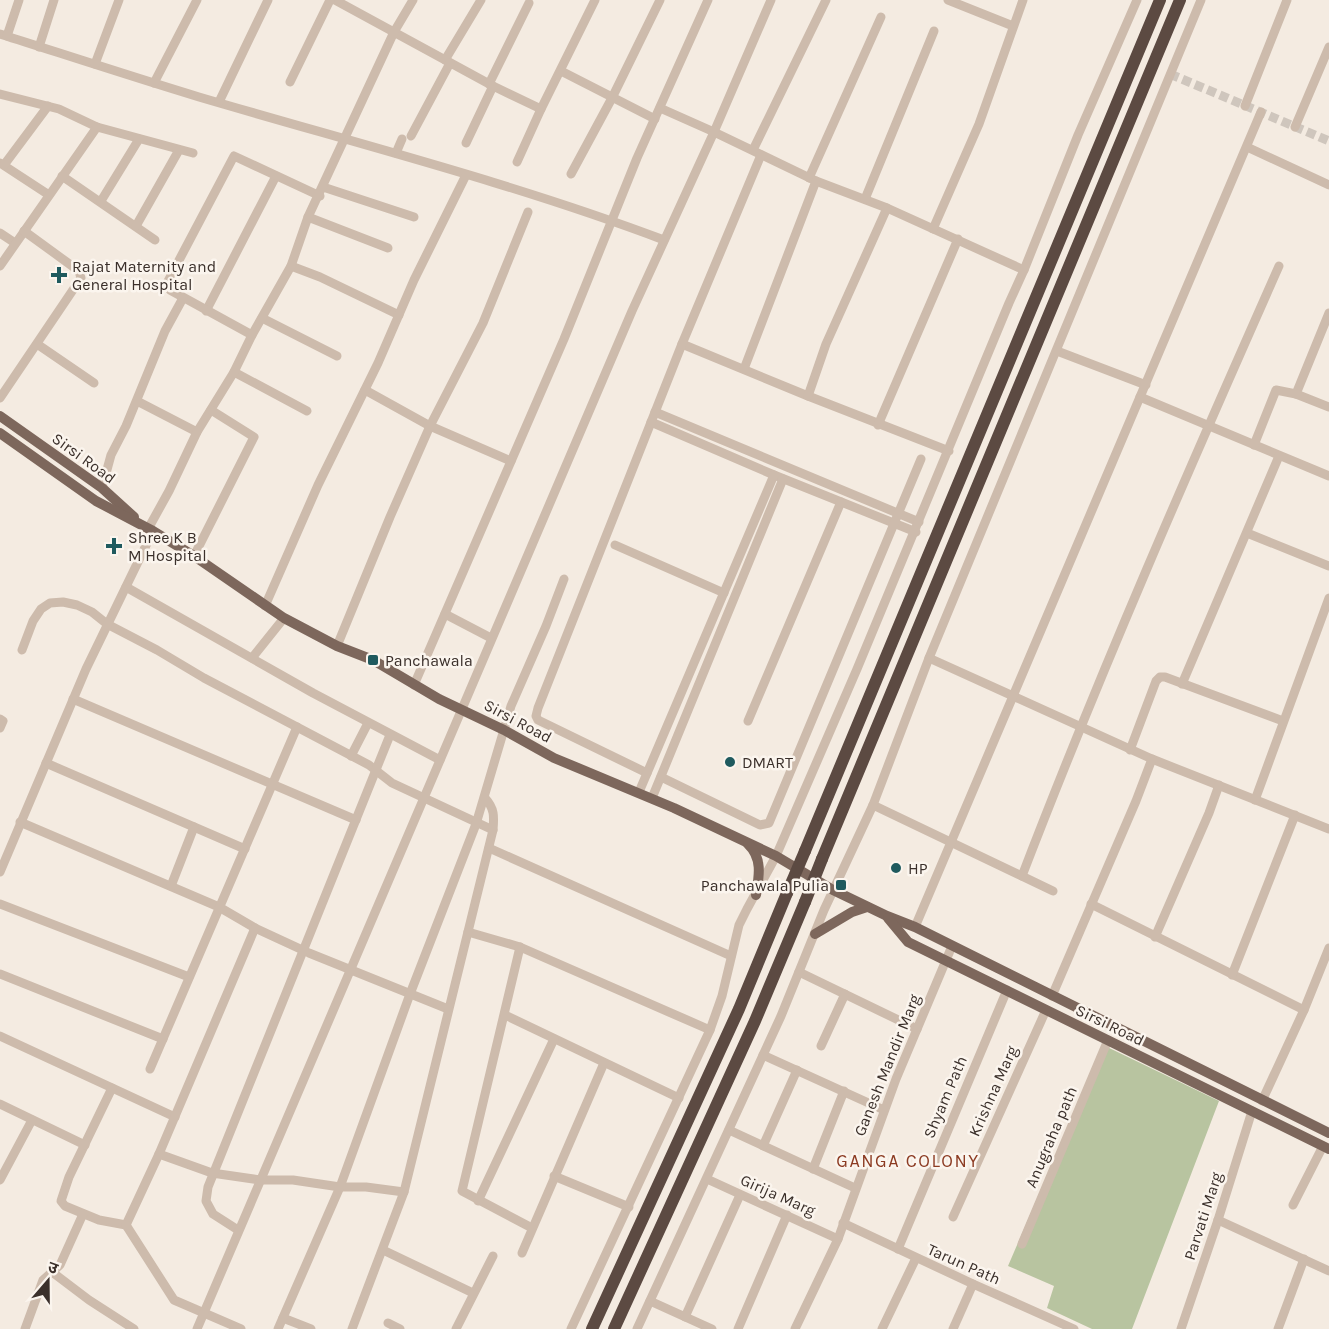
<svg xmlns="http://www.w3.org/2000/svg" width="1329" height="1329" font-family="Karla,'Noto Sans Devanagari',sans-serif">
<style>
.green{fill:#b8c4a0}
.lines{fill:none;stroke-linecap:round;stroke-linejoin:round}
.minor-tunnel{stroke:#cfc6bd;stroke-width:9;stroke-dasharray:9 4.5;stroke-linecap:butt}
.minor{stroke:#cdbbac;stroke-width:9}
.major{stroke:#7d675c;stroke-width:10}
.highway{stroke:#5c4a42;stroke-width:12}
.highway-bridge{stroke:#5c4a42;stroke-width:12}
.poi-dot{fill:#1f5a5e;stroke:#fbf5ee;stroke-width:2}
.labels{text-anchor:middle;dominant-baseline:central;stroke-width:5;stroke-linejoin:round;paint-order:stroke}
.poi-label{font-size:16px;fill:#3b302b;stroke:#fbf5ee;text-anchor:start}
.street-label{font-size:16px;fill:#3b302b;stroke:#fbf5ee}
.neighbourhood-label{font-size:18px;letter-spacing:1.5px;fill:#8c3b22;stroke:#fbf5ee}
</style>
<rect width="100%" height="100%" fill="#f4ebe1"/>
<path class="green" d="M1103,1045L1219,1101L1132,1329H1092L1047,1308L1054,1286L1008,1266Z"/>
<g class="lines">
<path class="minor-tunnel" d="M1170,74L1329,141"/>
<g class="minor">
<path d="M335,0L493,86L541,109L595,0"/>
<path d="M948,0L1013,26"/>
<path d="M0,34C66,55 133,77 199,97C355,143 513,183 664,240"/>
<path d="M7,36L19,0"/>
<path d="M39,47L54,0"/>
<path d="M445,60L481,0"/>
<path d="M95,64L119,0"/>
<path d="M561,71L655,119"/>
<path d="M290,82L330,0"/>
<path d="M154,83L197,0"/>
<path d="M489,84L529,3"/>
<path d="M0,94L59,109L97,127L193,153"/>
<path d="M219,102L268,0"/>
<path d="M1245,106L1287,0"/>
<path d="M660,108L714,132L816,181L887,208L1024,270"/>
<path d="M1295,127L1329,47"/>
<path d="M411,136L450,63"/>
<path d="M466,143L493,86"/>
<path d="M1247,147L1329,185"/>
<path d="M753,150L826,0"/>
<path d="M396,153L402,139"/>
<path d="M517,162L541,109"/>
<path d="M0,163L49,195"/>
<path d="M4,165L48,106"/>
<path d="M571,174L612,98L660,0"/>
<path d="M62,176L155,240"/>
<path d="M809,178L881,17"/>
<path d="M323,187L414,217"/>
<path d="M865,199L934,31"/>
<path d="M101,201L139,139"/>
<path d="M308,217L388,248"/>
<path d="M136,226L179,150"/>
<path d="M933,229L979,124L1023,0"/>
<path d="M0,233L15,243"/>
<path d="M0,266L97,127"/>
<path d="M291,266L320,277L399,315"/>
<path d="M206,311L276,176"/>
<path d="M262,318L337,356"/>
<path d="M252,335L170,290L167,283L234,156L320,196"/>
<path d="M37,344L94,383"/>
<path d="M682,344L808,396L949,451"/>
<path d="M1057,351L1146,385"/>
<path d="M744,369L816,181"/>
<path d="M234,372L307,411"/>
<path d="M365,390L430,426L511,461"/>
<path d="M1296,394L1329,313"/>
<path d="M808,396L826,344L887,208"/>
<path d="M1140,397L1329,476"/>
<path d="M0,398L81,278L79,271L24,231"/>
<path d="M137,401L197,432"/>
<path d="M655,412L919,522"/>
<path d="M651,422L774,475L916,532"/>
<path d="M878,425L958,239"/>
<path d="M1254,445L1276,390L1296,394L1329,407"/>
<path d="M102,488L111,455L126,426L165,331L183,298"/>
<path d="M148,529L169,491L197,432L234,372L252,335L291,266L308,217L394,32L413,0"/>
<path d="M1247,533L1329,566"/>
<path d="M615,545L724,593"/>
<path d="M194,556L254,437L211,410"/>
<path d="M126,587L313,693L440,760"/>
<path d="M265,606L318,485L378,363L414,280L466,175"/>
<path d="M445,614L491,638"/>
<path d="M337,646L390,517L430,426L483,323L528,212"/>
<path d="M22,650L33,621L41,609L50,603L63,602L77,605L92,612L107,624L157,650L204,678L369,765L392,783L493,830"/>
<path d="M252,658L284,618"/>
<path d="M929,658L1152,759L1329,829"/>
<path d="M1182,684L1279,456"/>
<path d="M414,685L564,339L637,158L708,0"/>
<path d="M73,699L356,820"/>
<path d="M0,719L3,721L0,728"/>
<path d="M748,721L841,502"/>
<path d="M1130,750L1156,681L1160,677H1165L1283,721"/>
<path d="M351,756L368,723"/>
<path d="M46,763L245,849"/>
<path d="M647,773L538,720L536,716L538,708L682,344L761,155"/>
<path d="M661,777L760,825L769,823L921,459"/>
<path d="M639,792L774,475"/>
<path d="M652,798L783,479"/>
<path d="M1255,800L1329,598"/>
<path d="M873,805L1053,891"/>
<path d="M20,822L219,907L255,928L309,953L448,1009"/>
<path d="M489,848L731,956"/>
<path d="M0,872L86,669L153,531"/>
<path d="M1022,876C1101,670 1190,467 1279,266"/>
<path d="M171,886L194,827"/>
<path d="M0,904L189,977"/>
<path d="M1091,904L1304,1010"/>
<path d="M915,927L1261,112"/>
<path d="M468,932L520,947L710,1030"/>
<path d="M1155,937L1209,813L1219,785"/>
<path d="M520,947L462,1191L532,1228"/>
<path d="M799,972L917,1029"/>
<path d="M0,974L163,1039"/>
<path d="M1232,975L1295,815"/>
<path d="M1052,996L1136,801L1152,759"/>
<path d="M505,1015L679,1098"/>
<path d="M0,1036L175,1117"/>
<path d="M821,1046L845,994"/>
<path d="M763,1055L884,1110"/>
<path d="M150,1069L297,727"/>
<path d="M112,1088L69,1177L61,1201L65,1206L99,1220L126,1225"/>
<path d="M1262,1101L1304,1010L1329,948"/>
<path d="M0,1104L85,1145"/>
<path d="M729,1130L855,1188"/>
<path d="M763,1146L797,1070"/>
<path d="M159,1154L212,1173L260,1180H293L340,1187H366L404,1192"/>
<path d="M813,1169L844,1091"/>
<path d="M554,1176L629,1207"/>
<path d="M707,1179L838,1239"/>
<path d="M0,1180L32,1120"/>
<path d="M478,1201L554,1039"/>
<path d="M1293,1205L1323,1146"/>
<path d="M953,1217L1046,1010"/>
<path d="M1218,1220L1329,1271"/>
<path d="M843,1223L973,1284L1074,1329"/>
<path d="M126,1225L159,1154L255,928"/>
<path d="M126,1225L174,1300L241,1329"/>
<path d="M238,1230L213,1214L206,1201L208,1187L390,735"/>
<path d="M1022,1244L1108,1040"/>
<path d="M898,1249L1007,990"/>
<path d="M383,1250L473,1293"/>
<path d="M522,1253L604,1063"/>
<path d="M52,1272L89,1300L134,1329"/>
<path d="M650,1301L712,1329"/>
<path d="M685,1317L740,1195"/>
<path d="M283,1318L311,1329"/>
<path d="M388,1323L400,1329"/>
<path d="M25,1329L43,1280L60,1265L83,1214"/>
<path d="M197,1329L632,311L714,132L771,0"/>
<path d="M278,1329L340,1187L410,994L476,824L511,706L546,626L564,579"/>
<path d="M352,1329L404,1192L493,830C494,817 495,809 485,798"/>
<path d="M456,1329L493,1256"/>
<path d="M571,1329L710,1030L722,996L739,925L747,909L776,856L857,669L1009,303L1024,270L1078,135L1137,0"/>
<path d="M637,1329L781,1016L824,910L873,805L929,658L1201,0"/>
<path d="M738,1329L787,1215"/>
<path d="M795,1329L838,1239L896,1079L952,946"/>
<path d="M882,1329L916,1258"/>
<path d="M953,1329L973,1284"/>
<path d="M1181,1329L1218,1220L1252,1111"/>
<path d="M1278,1329L1304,1259"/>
</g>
<g class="major">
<path d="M0,416L102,488L134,517"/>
<path d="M0,433L96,501L153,531L194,556L284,618L337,646L373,660L439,699L504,730L554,758L674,808L776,856L833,890L887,916L915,927L1329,1133"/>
<path d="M748,844C763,858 759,877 756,895"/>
<path d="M888,918L908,942L1329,1149"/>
<path d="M815,934L852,912L867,907"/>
</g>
<g class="highway">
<path d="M805,851L1160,0"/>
<path d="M822,859L1180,0"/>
<path d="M592,1329L739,1009L787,893"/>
<path d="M614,1329L755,1021L805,902"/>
</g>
<g class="highway-bridge">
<path d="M787,893L805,851"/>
<path d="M805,902L822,859"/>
</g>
</g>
<g class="poi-dot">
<path d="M56 266h6v6h6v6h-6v6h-6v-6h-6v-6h6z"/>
<path d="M111 537h6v6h6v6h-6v6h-6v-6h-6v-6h6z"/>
<rect x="367" y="654" width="12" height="12" rx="3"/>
<circle cx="730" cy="762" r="6"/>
<circle cx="896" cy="868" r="6"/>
<rect x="835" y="879" width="12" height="12" rx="3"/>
</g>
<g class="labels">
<g class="poi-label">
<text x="72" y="266">Rajat Maternity and<tspan x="72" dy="18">General Hospital</tspan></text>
<text x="128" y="537">Shree K B<tspan x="128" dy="18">M Hospital</tspan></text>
<text x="385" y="660">Panchawala</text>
<text x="742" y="762">DMART</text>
<text x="908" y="868">HP</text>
<text x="829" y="885" text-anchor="end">Panchawala Pulia</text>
</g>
<g class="street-label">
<text transform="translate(84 458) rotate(36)">Sirsi Road</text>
<text transform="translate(518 721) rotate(28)">Sirsi Road</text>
<text transform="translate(1110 1025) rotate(26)">Sirsi Road</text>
<text transform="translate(887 1065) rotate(-68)">Ganesh Mandir Marg</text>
<text transform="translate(993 1091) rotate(-66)">Krishna Marg</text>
<text transform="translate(945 1097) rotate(-67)">Shyam Path</text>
<text transform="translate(1051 1137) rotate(-67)">Anugraha path</text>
<text transform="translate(778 1195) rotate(24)">Girija Marg</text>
<text transform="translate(1203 1216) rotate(-72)">Parvati Marg</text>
<text transform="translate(964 1264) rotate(24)">Tarun Path</text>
</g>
<g class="neighbourhood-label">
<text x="908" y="1161">GANGA COLONY</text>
</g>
</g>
<g transform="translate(48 1281) rotate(20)" stroke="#fbf5ee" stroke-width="4.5" paint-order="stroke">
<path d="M0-4.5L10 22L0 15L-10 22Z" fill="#3b302b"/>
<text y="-9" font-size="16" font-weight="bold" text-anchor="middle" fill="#3b302b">उ</text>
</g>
</svg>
